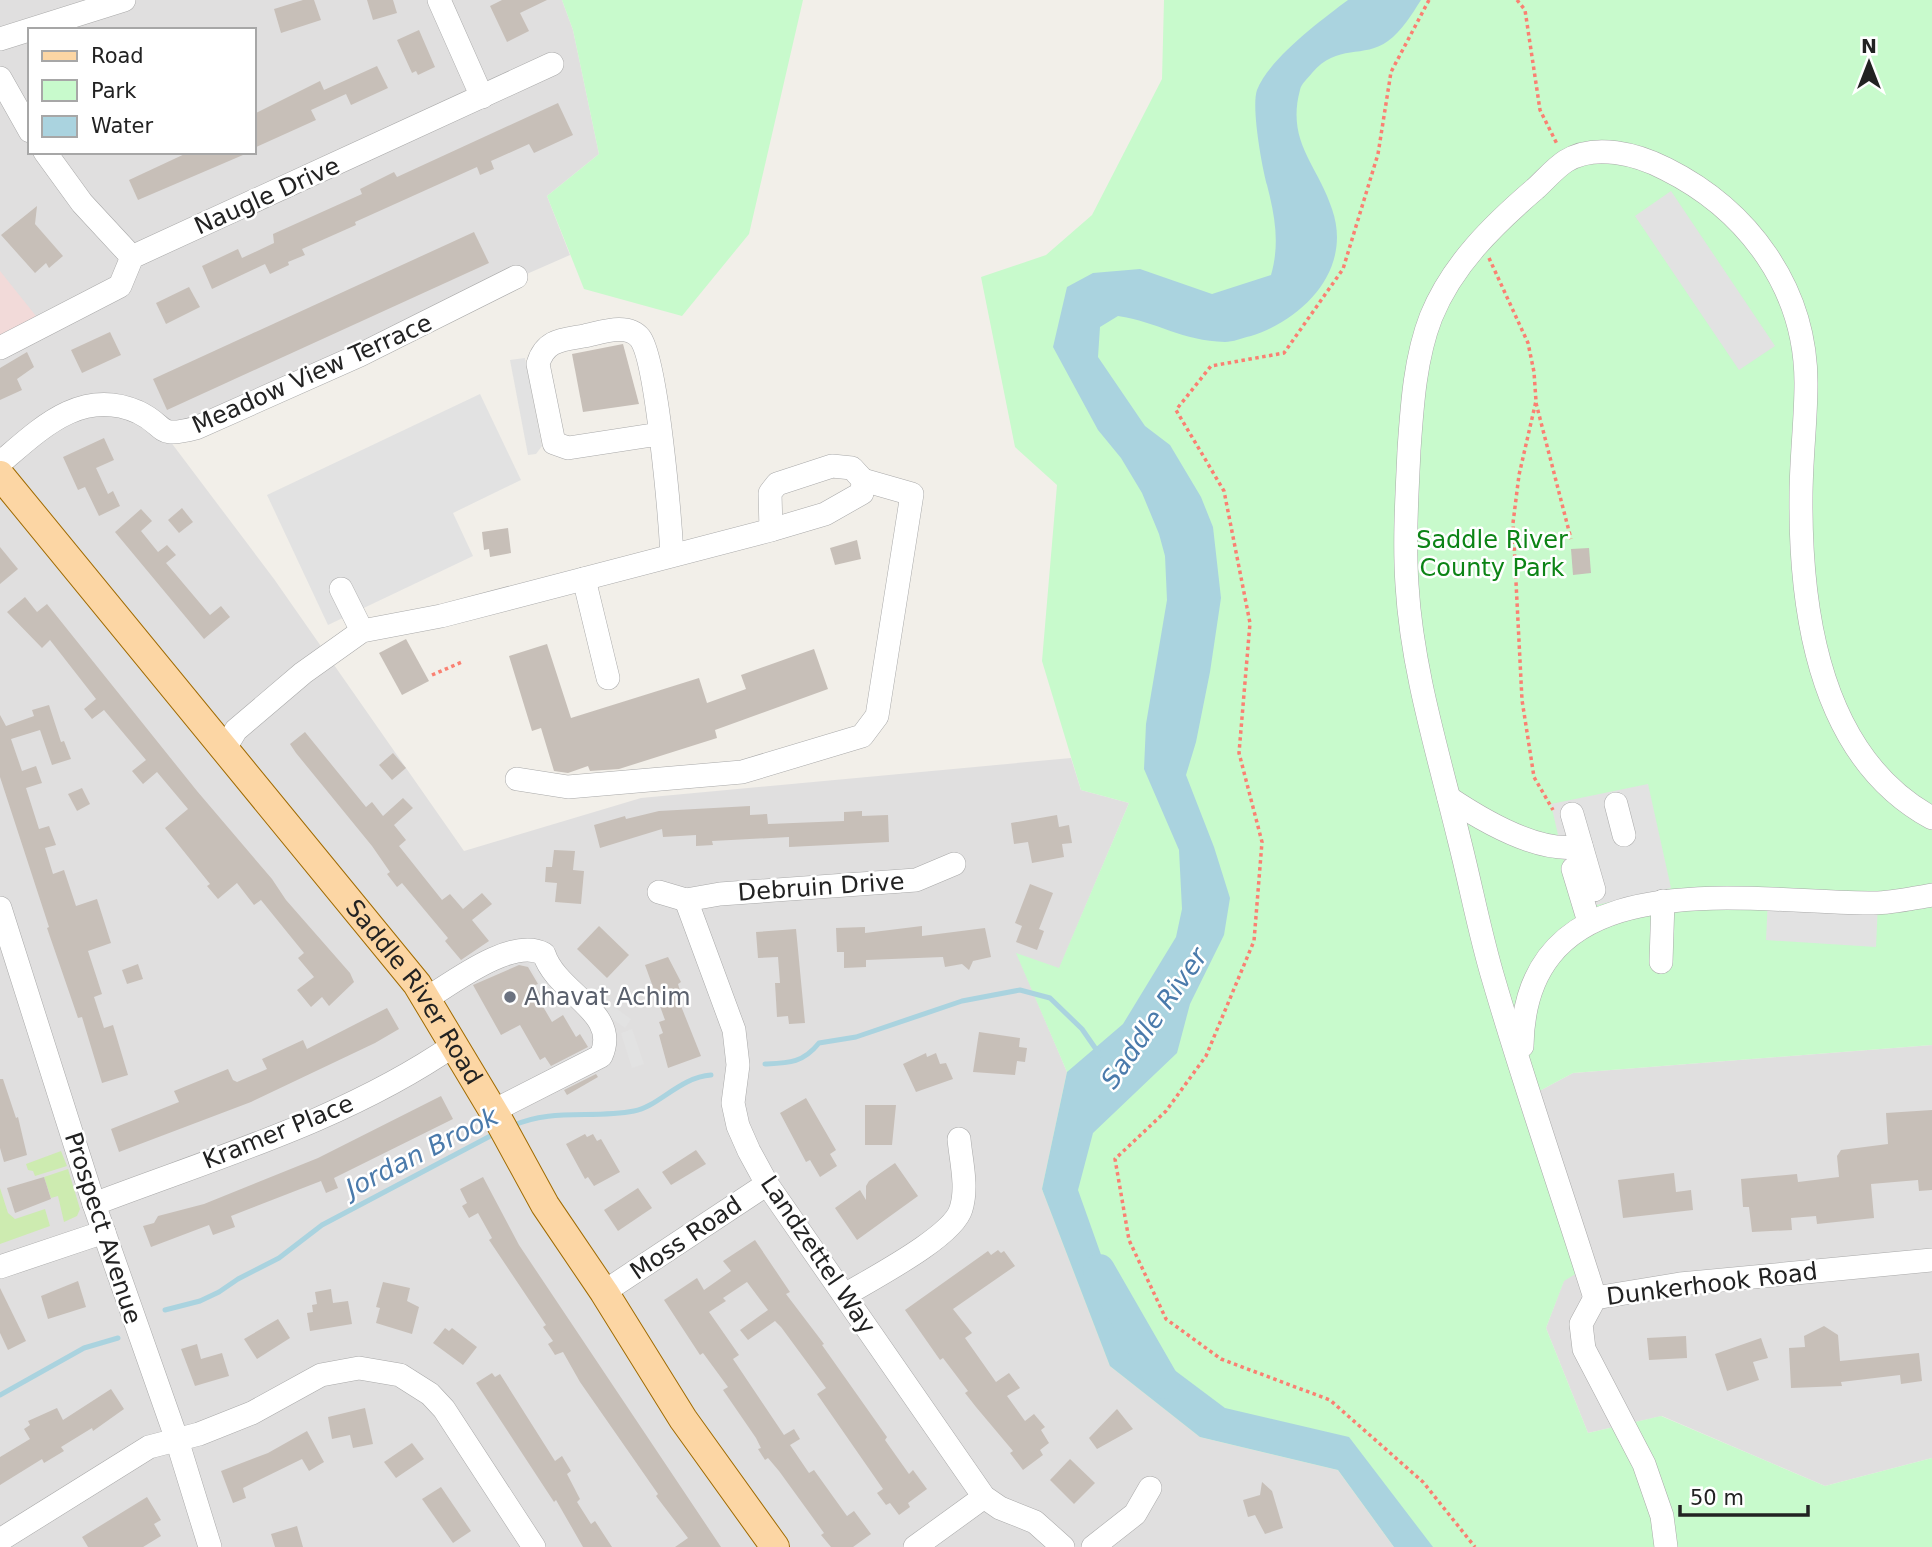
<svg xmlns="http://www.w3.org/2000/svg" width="1932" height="1547" font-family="'DejaVu Sans',sans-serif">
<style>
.residential{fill:#e0dfdf;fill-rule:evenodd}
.commercial{fill:#f2dad9}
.grass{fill:#cdebb0}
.park{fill:#c8facc}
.parking{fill:#e2e2e2}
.water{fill:#aad3df}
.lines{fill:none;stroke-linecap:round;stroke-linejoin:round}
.stream{stroke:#aad3df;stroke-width:5}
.river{stroke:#aad3df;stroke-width:32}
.building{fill:#c7bfb8}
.minor-casing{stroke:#a9a9a9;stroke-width:24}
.major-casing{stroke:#a06b00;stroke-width:30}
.path{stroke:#fa8072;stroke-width:3.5;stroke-dasharray:3.5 3.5;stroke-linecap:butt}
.minor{stroke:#fff;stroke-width:23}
.major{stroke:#fcd6a4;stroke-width:28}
.worship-dot{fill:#6b7280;stroke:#fff;stroke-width:2.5}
.labels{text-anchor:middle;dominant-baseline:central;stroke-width:5;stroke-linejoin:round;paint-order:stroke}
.street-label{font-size:24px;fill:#222;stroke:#fff}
.park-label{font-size:24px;fill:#0c8416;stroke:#fff}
.worship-label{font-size:24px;fill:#5b616d;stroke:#fff;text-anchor:start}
.water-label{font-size:26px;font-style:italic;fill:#4a7aab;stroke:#fff}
</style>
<rect width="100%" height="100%" fill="#f2efe9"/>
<g class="residential">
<path d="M0,0H562L573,30L599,154L547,196L570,255L164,433L274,579L464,851L641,798L1071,758L1081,790L1129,803L1059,969L1017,954L1067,1072L1042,1190L1200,1437L1338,1470L1394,1547H0ZM30,30H254V152H30Z"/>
<path d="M1932,1045V1458L1825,1486L1662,1416L1588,1433L1546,1328L1564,1280L1576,1273L1519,1102L1573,1073Z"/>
</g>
<path class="commercial" d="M0,271L44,326L0,348Z"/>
<g class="grass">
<path d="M61,1151L67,1166L35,1176L33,1171L28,1170L26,1164Z"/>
<path d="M68,1169L80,1209L77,1216L64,1222L58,1196L51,1198L44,1177Z"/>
<path d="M0,1188L8,1213L15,1219L45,1209L50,1226L0,1244Z"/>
</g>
<g class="park">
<path d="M562,0H803L749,234L682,316L584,289L547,196L599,154L573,30Z"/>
<path d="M1164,0H1932V1045L1573,1073L1519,1102L1577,1273L1564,1281L1546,1328L1588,1433L1661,1416L1825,1486L1932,1458V1547H1394L1338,1470L1200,1437L1110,1366L1042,1189L1067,1072L1016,953L1059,968L1129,803L1081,790L1042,661L1057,485L1015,447L981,277L1046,255L1092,215L1162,79Z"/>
</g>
<g class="parking">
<path d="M1671,191L1775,346L1739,370L1635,216Z"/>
<path d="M525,358L542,446L536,454L528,455L510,360Z"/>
<path d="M480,394L521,480L453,513L473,556L328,625L267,495Z"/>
<path d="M1648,784L1671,888L1575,910L1551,804Z"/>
<path d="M1768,899L1878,903L1876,947L1766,940Z"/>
<path d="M538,957L559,994L545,995L526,958Z"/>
<path d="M574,978L631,1019L625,1028L568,987Z"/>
<path d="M632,1029L644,1064L632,1068L621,1033Z"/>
</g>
<path class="water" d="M1348,0H1421C1412,14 1402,31 1388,41C1364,59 1337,43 1312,73C1308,78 1301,84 1300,90C1286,142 1318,165 1332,209C1353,269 1304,319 1251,336C1242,338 1233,342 1225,342C1182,341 1158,322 1118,316L1100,327L1098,357L1145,426L1170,445L1201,497L1213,527L1221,598L1210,672L1196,742L1186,775L1214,847L1230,898L1224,935L1190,1004L1177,1053L1093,1133L1078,1190L1120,1308L1121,1330L1225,1408L1349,1437L1433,1547H1394L1338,1470L1200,1437L1110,1366L1042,1189L1067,1072L1123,1024L1176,937L1182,909L1179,850L1144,769L1146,724L1167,600L1165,556L1159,534L1142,493L1121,458L1098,430L1053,347L1067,287L1093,273L1140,269L1212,294L1271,275C1280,244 1275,216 1267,185C1262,167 1251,107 1257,90C1269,59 1321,20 1348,0Z"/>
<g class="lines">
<g class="stream">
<path d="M765,1064C789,1063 803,1063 819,1043L856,1037L962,1001L1020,990L1050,998L1082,1029L1100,1055"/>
<path d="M512,1126C552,1108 592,1119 634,1111C658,1107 680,1077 711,1075"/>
<path d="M165,1310L200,1301L219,1292L238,1279L279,1258L322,1225L496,1133"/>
<path d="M0,1395L84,1348L118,1338"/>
</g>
<path class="river" d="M1099,1270L1164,1383"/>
</g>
<g class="building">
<path d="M303,0H314L321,20L281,33L274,9Z"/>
<path d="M367,0H393L397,13L373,20Z"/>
<path d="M502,0H547L520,13L529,31L507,42L490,6Z"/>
<path d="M419,30L435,67L418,75L416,71L412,73L397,40Z"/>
<path d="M377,66L388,88L351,105L346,94L311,110L316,120L254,148V114L320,81L324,90Z"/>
<path d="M558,103L573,135L534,153L529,144L491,161L494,169L480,175L477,167L355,222L356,225L302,249L305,255L288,262L289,265L270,274L265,264L212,289L202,266L238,249L242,258L274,243L273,234L362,194L360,189L394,172L397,177Z"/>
<path d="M189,152H250L138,200L129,180Z"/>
<path d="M37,206L35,224L63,256L49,268L46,263L35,273L1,235Z"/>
<path d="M474,232L489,263L167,410L153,379Z"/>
<path d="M189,287L200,307L166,324L156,303Z"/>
<path d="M110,332L121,355L82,373L71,350Z"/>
<path d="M623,344L639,404L583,412L572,354Z"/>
<path d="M27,352L34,367L17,379L22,390L0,400V368Z"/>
<path d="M104,438L114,460L96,468L108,494L113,491L120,506L99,516L85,487L78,490L63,457Z"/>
<path d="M182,508L193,522L179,533L168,520Z"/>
<path d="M141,509L152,521L141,531L158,552L167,545L176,555L166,563L210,615L221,606L230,617L204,639L115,532Z"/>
<path d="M508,528L511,553L490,557L489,549L484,550L482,532Z"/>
<path d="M857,540L861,559L835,565L830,548Z"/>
<path d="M0,547L18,569L0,584Z"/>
<path d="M1589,548L1591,573L1573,575L1571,549Z"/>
<path d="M25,597L37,612L47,604L197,791L272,879L286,900L350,973L354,982L329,1006L322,997L311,1007L297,990L314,977L298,958L304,953L261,900L254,905L237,883L218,899L207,886L210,884L165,828L188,809L157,772L143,784L132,771L146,760L104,710L92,719L84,709L96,699L50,640L42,648L7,612Z"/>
<path d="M406,639L429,681L402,695L379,653Z"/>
<path d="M547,644L571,718L699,678L707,703L746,689L741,675L814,649L828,689L715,730L717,738L619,769L590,771L588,766L568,773L554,771L541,728L532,731L509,656Z"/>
<path d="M49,705L61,742L64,741L71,759L52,765L40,730L11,739L22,771L36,766L42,783L26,788L39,829L49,826L56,845L45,848L53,874L64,870L76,906L97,899L111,943L88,951L102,994L94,997L104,1028L113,1025L128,1075L102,1083L82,1017L78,1018L47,928L49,927L0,777V715L6,726L34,716L32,710Z"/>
<path d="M305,732L366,807L372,802L383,816L403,798L413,808L394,825L406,840L399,846L442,900L450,894L463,909L482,893L492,904L472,920L489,941L461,960L445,941L448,938L402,883L397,887L387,874L390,872L372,846L296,753L290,744Z"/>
<path d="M393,753L406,768L392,780L379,765Z"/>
<path d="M82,788L90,804L77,811L68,794Z"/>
<path d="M750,806V815L767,814L768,824L844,821V812L862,811V816L888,815L889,842L789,847V837L712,841L713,845L696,846V835L663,837L662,829L600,848L594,825L625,816L626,819L659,811Z"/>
<path d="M1057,815L1059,827L1069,825L1072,843L1062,844L1064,857L1032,863L1028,842L1014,844L1011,823Z"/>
<path d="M554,850L575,851L573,870L584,871L581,904L555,902L557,883L545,882L546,867H552Z"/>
<path d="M1030,884L1053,893L1039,929L1044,931L1037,950L1016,942L1022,926L1015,923Z"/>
<path d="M599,926L629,955L607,978L577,949Z"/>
<path d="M922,926V936L985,928L991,957L973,961L969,970L962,964L945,967L943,957L866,960V967L844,968V952H837L836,928L865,927V933Z"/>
<path d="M796,929L805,1023L789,1024L788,1016L777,1017L775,983H780L778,957L758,958L756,932Z"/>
<path d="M668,957L681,982L678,984L681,994L677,996L701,1056L668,1068L659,1035L663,1033L659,1022L665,1020L645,965Z"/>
<path d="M138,964L143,979L127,984L122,970Z"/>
<path d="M519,965L528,967L538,984L535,985L541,996L538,998L552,1022L563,1015L576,1037L580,1034L588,1047L551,1066L545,1057L540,1060L520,1025L501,1035L473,985Z"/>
<path d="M387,1008L399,1029L375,1043L251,1102L119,1152L111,1129L179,1102L174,1091L228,1069L233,1080L237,1082L267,1069L262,1059L303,1040L307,1049Z"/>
<path d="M979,1032L1020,1038L1019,1047L1027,1048L1025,1062L1017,1061L1015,1075L973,1072Z"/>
<path d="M926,1053L927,1057L936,1053L940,1064L946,1063L953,1079L916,1092L903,1064Z"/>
<path d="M596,1074L598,1077L567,1095L564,1090Z"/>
<path d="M0,1079H3L16,1118L18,1117L27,1155L4,1162L0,1148Z"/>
<path d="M441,1096L453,1119L334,1178L338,1188L326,1193L321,1181L231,1216L235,1227L213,1235L209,1225L151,1247L143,1226L154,1223L158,1216L204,1204L318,1158Z"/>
<path d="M806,1098L836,1150L830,1154L837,1166L820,1177L810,1160L806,1162L780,1113Z"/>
<path d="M865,1105H896L892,1145H865Z"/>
<path d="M1932,1110V1190L1919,1191L1918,1180L1871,1184L1874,1218L1817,1224L1816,1216L1791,1218L1792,1230L1752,1232L1749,1207H1743L1741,1179L1797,1174L1798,1182L1839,1177L1837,1156L1841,1150L1888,1144L1886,1113Z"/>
<path d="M585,1134L587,1137L593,1134L597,1141L601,1139L620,1172L594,1186L588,1177L585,1179L566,1144Z"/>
<path d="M696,1150L706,1164L671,1185L662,1172Z"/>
<path d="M895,1163L918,1196L857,1240L835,1208L860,1190L866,1200V1186L869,1181Z"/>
<path d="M1674,1173L1676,1192L1691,1190L1693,1210L1623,1218L1618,1180Z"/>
<path d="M44,1177L51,1199L15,1213L7,1188Z"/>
<path d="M483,1177L519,1245L721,1547H675L688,1538L656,1496L658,1494L580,1382L563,1352L555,1355L548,1344L553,1341L543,1327L546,1325L489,1240L492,1238L478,1213L469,1218L462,1206L467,1203L460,1189Z"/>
<path d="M638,1188L652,1208L618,1231L604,1210Z"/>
<path d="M755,1240L790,1292L786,1294L824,1344L822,1345L887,1437L885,1440L909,1474L913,1470L927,1489L908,1503L910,1507L899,1515L890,1503L886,1505L877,1493L883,1489L817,1394L826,1388L781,1327L775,1321L748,1340L740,1330L768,1310L747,1282L723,1298L726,1301L709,1312L739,1355L733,1359L784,1435L794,1429L800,1439L790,1445L809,1473L814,1470L847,1516L854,1511L871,1534L853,1547H831L821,1535L824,1533L779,1471L768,1458L765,1460L758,1449L761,1448L756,1438L723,1390L728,1387L703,1353L700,1355L664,1300L697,1278L704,1290L731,1271L723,1261Z"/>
<path d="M998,1250L1001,1253L1004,1251L1015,1266L953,1309L972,1333L965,1338L996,1382L1009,1373L1020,1388L1007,1396L1025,1421L1034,1414L1045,1427L1041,1430L1049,1443L1040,1450L1043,1455L1023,1470L1010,1453L1013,1451L976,1407L965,1393L968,1391L943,1358L940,1360L905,1310L988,1251L991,1255Z"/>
<path d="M78,1281L86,1307L48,1319L41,1296Z"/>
<path d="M383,1282L410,1288L407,1301L419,1307L412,1334L376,1323L380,1308L376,1307Z"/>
<path d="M0,1288L26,1341L8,1350L0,1333Z"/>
<path d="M331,1289L333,1303L348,1301L352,1324L310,1331L307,1313L313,1312L312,1305L317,1304L315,1292Z"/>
<path d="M278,1319L290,1338L257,1359L244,1339Z"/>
<path d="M1824,1326L1838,1335L1840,1361L1919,1353L1922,1381L1901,1384L1900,1375L1841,1382L1842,1386L1791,1388L1789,1348L1805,1347L1804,1336Z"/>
<path d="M445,1328L449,1331L452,1328L477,1347L463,1365L433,1343Z"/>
<path d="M1686,1336L1687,1358L1649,1360L1647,1338Z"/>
<path d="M1761,1338L1768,1358L1753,1362L1759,1380L1727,1391L1715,1354Z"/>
<path d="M197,1344L201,1359L222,1353L229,1376L195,1386L181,1349Z"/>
<path d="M492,1373L495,1377L500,1374L555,1461L562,1456L571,1471L567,1474L580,1499L577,1502L591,1524L595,1521L612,1547H583L556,1500L554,1502L476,1383Z"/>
<path d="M111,1389L124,1409L93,1431L92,1428L61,1447L64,1451L44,1463L42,1459L0,1485V1457L30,1439L24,1429L30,1425L28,1421L57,1408L63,1420Z"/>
<path d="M365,1408L373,1444L353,1448L350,1435L332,1439L328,1417Z"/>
<path d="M1117,1409L1133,1429L1097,1449L1089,1438Z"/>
<path d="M307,1431L324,1462L309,1471L302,1459L243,1488L246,1498L233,1503L221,1471L268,1453Z"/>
<path d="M412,1443L424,1459L396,1478L384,1462Z"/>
<path d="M1070,1459L1095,1483L1074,1504L1050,1480Z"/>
<path d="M1262,1482L1272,1491L1283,1528L1265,1534L1255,1515L1248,1517L1243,1500L1260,1495Z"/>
<path d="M441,1487L471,1531L453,1543L422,1499Z"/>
<path d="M147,1497L161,1520L154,1524L161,1536L143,1547H88L82,1537Z"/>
<path d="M297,1526L303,1547H275L271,1534Z"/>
</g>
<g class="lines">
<g class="minor-casing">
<g id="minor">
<path d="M439,0L482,97"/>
<path d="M0,39L124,0"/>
<path d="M0,78L30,131"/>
<path d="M45,152L82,203L132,257"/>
<path d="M0,348L120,286L132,257L552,64"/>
<path d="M659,434L568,448L554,443L538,364C545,340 561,340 584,336C600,333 627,322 640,338C657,360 670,519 672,555"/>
<path d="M0,463C40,429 81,387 138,412C168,426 155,439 196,428L360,355L516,277"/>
<path d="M584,579L608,678"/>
<path d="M341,589L362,631"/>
<path d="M225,748L236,730L303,673L362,631L441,616L771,530L825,514L862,493L863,480L852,468L832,466L777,484L770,493L771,530"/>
<path d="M517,779L568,787L742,772L862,736L877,716L912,494L863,480"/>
<path d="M1449,798C1482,820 1540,855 1581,846"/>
<path d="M1616,804L1624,835"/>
<path d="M1572,814L1594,890"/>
<path d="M1573,869L1589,922"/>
<path d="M659,892L686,900L720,894L916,880L954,864"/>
<path d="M686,900L734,1030L738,1065L733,1103L738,1126L749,1151L767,1184L984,1497L1000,1508L1035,1522L1063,1547"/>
<path d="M0,908L94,1204L177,1440L210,1547"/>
<path d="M1661,962L1663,901"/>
<path d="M426,999C452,983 513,936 544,954C557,994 621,1012 601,1056L493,1111"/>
<path d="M1522,1046C1525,857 1748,903 1874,903C1893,903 1913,898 1932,895"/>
<path d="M94,1204C217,1157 345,1120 454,1045"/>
<path d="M0,1267L104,1232"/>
<path d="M604,1292L767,1184"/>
<path d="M845,1295C871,1279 953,1237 961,1209C968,1187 961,1161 959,1139"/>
<path d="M1595,1298C1562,1193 1525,1087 1494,981C1480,935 1471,886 1459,839C1439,756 1412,671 1407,585C1404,540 1407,495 1409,450C1412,406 1415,358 1431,317C1452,265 1493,225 1535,189C1545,180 1555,168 1566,161C1595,143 1637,154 1666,169C1748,210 1806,288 1806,383C1806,421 1801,459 1801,497C1800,612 1820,757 1932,818"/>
<path d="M0,1540L149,1447L199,1434L252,1413L321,1375L359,1368L400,1375L430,1394L444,1409L534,1547"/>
<path d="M915,1547L984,1497"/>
<path d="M1093,1547L1135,1514L1150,1488"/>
<path d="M1666,1547L1662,1516L1644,1464L1584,1349L1581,1324L1595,1298L1680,1284L1932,1260"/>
</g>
</g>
<g class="major-casing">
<g id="major">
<path id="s1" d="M0,475L417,984L498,1119L545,1205L604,1292L683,1419L775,1547"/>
</g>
</g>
<g class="path">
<path d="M1429,0L1391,72L1378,154L1343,269L1284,353L1211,366L1176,410L1224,491L1250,623L1239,753L1262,842L1254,941L1206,1056L1166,1111L1115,1159L1129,1240L1166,1319L1221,1359L1330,1400L1423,1482L1475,1547"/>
<path d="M1517,0L1525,10L1540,110L1557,144"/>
<path d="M1489,258L1528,343L1534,372L1536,401L1519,475L1513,523L1522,700L1534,777L1553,810"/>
<path d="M1536,403L1571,539"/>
<path d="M432,675L462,662"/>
</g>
<use href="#minor" class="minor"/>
<use href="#major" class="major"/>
</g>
<circle class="worship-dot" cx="510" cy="997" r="7"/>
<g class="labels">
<g class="street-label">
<text transform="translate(267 196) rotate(-24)">Naugle Drive</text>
<text transform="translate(312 374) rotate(-24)">Meadow View Terrace</text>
<text transform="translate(821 887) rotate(-4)">Debruin Drive</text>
<text stroke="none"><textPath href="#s1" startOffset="663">Saddle River Road</textPath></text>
<text transform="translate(278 1132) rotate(-22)">Kramer Place</text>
<text transform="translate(103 1228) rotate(72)">Prospect Avenue</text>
<text transform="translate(686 1238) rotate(-34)">Moss Road</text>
<text transform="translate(818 1255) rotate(56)">Landzettel Way</text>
<text transform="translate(1712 1284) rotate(-7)">Dunkerhook Road</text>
</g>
<g class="park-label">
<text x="1492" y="540">Saddle River<tspan x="1492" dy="28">County Park</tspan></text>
</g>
<g class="worship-label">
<text x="524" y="997">Ahavat Achim</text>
</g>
<g class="water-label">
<text transform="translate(1154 1018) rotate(-55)">Saddle River</text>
<text transform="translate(422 1152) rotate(-27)">Jordan Brook</text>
</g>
</g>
<rect x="28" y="28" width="228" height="126" fill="#ffffff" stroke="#a7a7a7" stroke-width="2"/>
<rect x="42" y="51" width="35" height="10" fill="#fcd6a4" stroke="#a7a7a7" stroke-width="2"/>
<text x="91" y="63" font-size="21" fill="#222222">Road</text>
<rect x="42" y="80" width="35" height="21" fill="#c8facc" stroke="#a7a7a7" stroke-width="2"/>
<text x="91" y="98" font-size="21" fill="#222222">Park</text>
<rect x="42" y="116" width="35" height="21" fill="#aad3df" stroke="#a7a7a7" stroke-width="2"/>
<text x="91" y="133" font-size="21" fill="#222222">Water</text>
<g transform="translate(1869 63)" stroke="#ffffff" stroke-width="5" paint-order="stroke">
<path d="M0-5L12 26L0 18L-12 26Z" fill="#222222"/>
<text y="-10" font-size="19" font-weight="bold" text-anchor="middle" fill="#222222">N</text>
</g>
<path d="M1680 1505v10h128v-10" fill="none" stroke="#222222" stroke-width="3.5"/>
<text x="1690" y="1505" font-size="21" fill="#222222" stroke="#ffffff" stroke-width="5" paint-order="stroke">50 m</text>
</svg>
